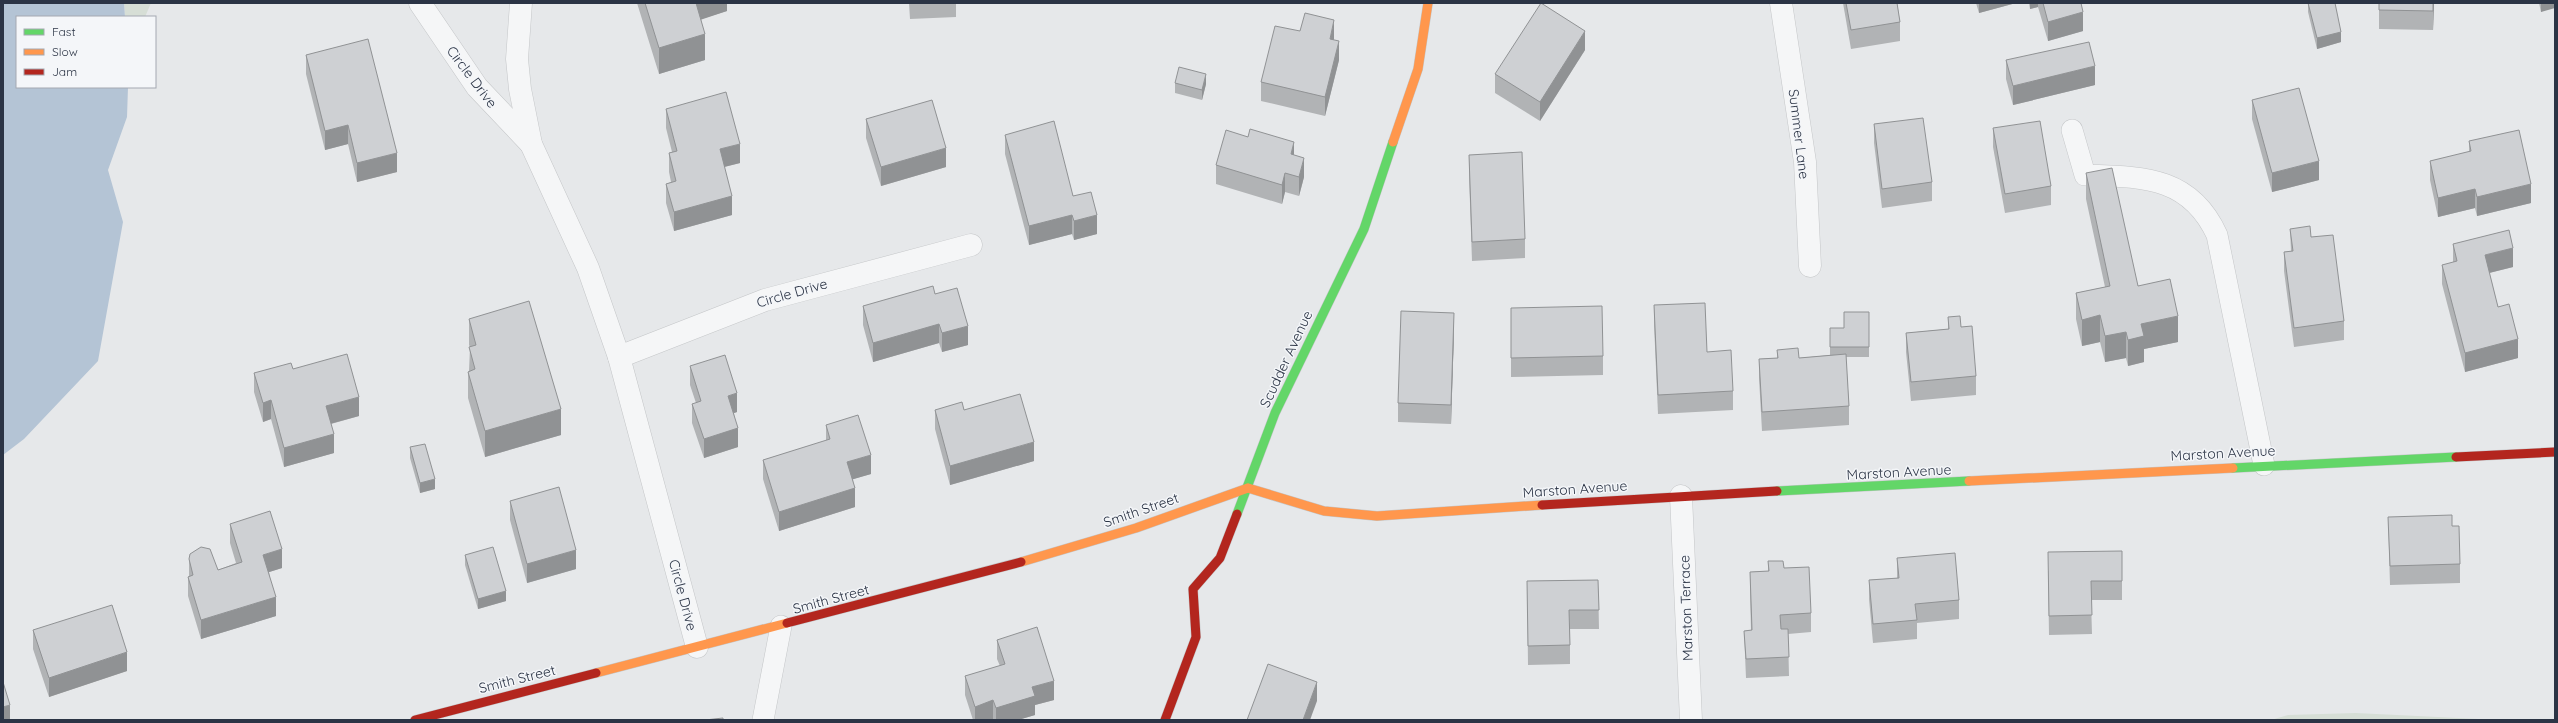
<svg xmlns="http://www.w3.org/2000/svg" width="2558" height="723" font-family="Quicksand,sans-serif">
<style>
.green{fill:#d6ded6}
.water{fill:#b4c4d5}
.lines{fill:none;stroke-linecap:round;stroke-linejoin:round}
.lane-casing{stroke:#c4c6c8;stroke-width:22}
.street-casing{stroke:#c4c6c8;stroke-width:23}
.fast-casing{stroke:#c4c6c8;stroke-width:10}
.slow-casing{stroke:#c4c6c8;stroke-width:10}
.jam-casing{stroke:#c4c6c8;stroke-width:10}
.lane{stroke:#f5f6f7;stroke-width:21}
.street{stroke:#f5f6f7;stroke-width:22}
.fast{stroke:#63d668;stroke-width:9}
.slow{stroke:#ff974d;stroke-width:9}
.jam{stroke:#b3261e;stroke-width:9}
.wall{fill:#b1b3b5}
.shaded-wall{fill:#909294}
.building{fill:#ced0d3;stroke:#909294}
.labels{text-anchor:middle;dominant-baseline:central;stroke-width:3;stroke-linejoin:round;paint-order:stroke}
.street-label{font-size:14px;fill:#2b3445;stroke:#f4f6f9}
</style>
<rect width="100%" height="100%" fill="#e6e8ea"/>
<g class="green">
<path d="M124,3H151L145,17H125Z"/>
<path d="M2356,713L2499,720H2271L2288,715Z"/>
</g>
<path class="water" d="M3,3H124L125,17H17V87H128L127,117L108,170L123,222L98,361L24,439L3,455Z"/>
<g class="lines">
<g class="lane-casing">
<g id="lane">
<path d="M2072,130L2085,175C2143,177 2190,176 2217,235L2264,465"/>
<path d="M763,720L781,626"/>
</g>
</g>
<g class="street-casing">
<g id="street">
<path d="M420,3L477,87L531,144"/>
<path d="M521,3L517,59L520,89L531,144L588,268L619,357L697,647"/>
<path d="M1781,3L1805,162L1810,266"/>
<path d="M619,357L765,300L971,245"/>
<path d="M1681,496L1691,720"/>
</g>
</g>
<g class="fast-casing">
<g id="fast">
<path d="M2233,468L2456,457"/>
<path d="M1777,491L1969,481"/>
<path d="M1237,514L1275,413L1364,229L1393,142"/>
</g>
</g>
<g class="slow-casing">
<g id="slow">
<path d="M1393,142L1418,69L1428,3"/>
<path d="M1969,481L2233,468"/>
<path d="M1248,488L1324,511L1377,516L1542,505"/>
<path d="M1021,562L1136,528L1248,488"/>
<path d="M596,673L787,623"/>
</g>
</g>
<g class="jam-casing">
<g id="jam">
<path d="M2456,457L2555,452"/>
<path d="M1542,505L1777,491"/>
<path d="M787,623L1021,562"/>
<path d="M415,720L596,673"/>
<path d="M1165,720L1196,637L1193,589L1220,558L1237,514"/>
</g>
</g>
<use href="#lane" class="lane"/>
<use href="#street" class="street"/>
<use href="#fast" class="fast"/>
<use href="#slow" class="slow"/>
<use href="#jam" class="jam"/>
</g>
<g class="wall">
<path d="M637,3H727V11L701,19L705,60L659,74Z"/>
<path d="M909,3H956V17L910,19Z"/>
<path d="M1843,3H1897L1900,22V41L1851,49Z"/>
<path d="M1976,3H2016L1979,13Z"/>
<path d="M2029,3H2081L2083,31L2048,41L2038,7L2030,9Z"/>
<path d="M2308,3H2335L2341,42L2317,49L2308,12Z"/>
<path d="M2379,3H2434L2433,30L2379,29Z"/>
<path d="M2539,3H2555L2541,12Z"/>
<path d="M1334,40L1339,60L1325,116L1261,101V82Z"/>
<path d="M1585,50L1540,121L1495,93V74Z"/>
<path d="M306,55L397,172L357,182L348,144L325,150L306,74Z"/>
<path d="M2006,60L2095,85L2013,105L2006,79Z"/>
<path d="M1175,83L1206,84L1202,100L1175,93Z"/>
<path d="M2252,100L2319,180L2272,192L2252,119Z"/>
<path d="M666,109L740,163L724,167L732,215L674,231L666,203V184L671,182L669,172V153L672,152L666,128Z"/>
<path d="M866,119L946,167L881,186L866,138Z"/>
<path d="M1874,124L1932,182V201L1882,208L1874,143Z"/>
<path d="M1993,128L2051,186V205L2005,213L1993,147Z"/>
<path d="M1005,135L1073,196L1097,234L1074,240L1072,234L1029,245L1005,154Z"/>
<path d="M2469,141L2531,203L2477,216L2475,208L2438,217L2430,180V161L2469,152Z"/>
<path d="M1294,155L1304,177L1299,196L1285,192L1282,204L1216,184V165Z"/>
<path d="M1469,155L1525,239V258L1472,261L1469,174Z"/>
<path d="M2086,173L2138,286L2178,342L2144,349V362L2128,366L2126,358L2105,362L2100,342L2082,346L2076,319V293L2105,287L2086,199Z"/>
<path d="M2290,229L2311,237L2344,321V340L2294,347L2284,271V252L2291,251Z"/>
<path d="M2453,244L2513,267L2489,273L2498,307L2518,358L2465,372L2442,284V265L2453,263Z"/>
<path d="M935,294L968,345L942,352L939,343L873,362L863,325V306Z"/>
<path d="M1654,305L1707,352L1733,391V410L1658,414L1654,324Z"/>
<path d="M1511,308L1603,356V375L1511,377Z"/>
<path d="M1869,312V357H1846L1849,406V425L1762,431L1759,378V359L1777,358V350L1799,358L1830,355V328H1844Z"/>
<path d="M1948,317L1961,327L1976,376V395L1911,401L1906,352V333L1948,329Z"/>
<path d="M469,319L561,435L485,457L468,398V372L469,371L470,347L469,345Z"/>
<path d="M1454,332L1451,424L1398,422V403Z"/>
<path d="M690,366L737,412L734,413L738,447L704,458L692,423V404L696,403L690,385Z"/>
<path d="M254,373L359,416L331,424L334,453L284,467L271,419L263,422L254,392Z"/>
<path d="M935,410H964L1034,461L950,485L935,429Z"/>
<path d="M826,425L871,474L853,479L855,507L779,531L763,479V460L826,441Z"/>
<path d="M410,447L435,489L420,493L410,458Z"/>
<path d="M510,501L576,569L527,583L510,520Z"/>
<path d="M2388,517L2452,526L2460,564V583L2390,585Z"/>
<path d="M230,524L282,568L269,572L276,616L201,639L188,596V577L189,576V559L218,570L236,563L230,543Z"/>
<path d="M2122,551V600H2091L2092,634L2049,635L2048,571Z"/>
<path d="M465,555L506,601L478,609L465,565Z"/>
<path d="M1897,558L1959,600V619L1917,623V639L1873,643L1869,599V580L1897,578Z"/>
<path d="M1768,561L1784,568L1811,613V632L1788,634L1789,676L1746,678L1744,631L1751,630L1750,591V572L1768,571Z"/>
<path d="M1598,580L1599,629H1570V664L1528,665L1527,581Z"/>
<path d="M33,630L127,671L49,697L33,649Z"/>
<path d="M997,640L1054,700L1035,705V715L1018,720H994L993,719L992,720H973L965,695V676L1000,666L997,659Z"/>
</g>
<g class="shaded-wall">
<path d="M694,3H727V11L694,22Z"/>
<path d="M1979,3H2016L1979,13Z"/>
<path d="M2030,3H2038V7L2030,9Z"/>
<path d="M2433,3H2434L2433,30Z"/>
<path d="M2541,3H2555V8L2541,12Z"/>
<path d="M2083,12V31L2048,41V22Z"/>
<path d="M1334,20V39L1330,58V39Z"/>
<path d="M1585,31V50L1540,121V102Z"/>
<path d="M2341,32V42L2317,49V38Z"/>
<path d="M705,34V60L659,74V48Z"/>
<path d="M1339,41V60L1325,116V97Z"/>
<path d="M2095,66V85L2013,105V86Z"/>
<path d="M1206,74V84L1202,100V90Z"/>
<path d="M348,125V144L325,150V131Z"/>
<path d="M1294,142V161L1291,154Z"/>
<path d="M740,144V163L720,168V149Z"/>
<path d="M946,148V167L881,186V167Z"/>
<path d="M397,153V172L357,182V163Z"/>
<path d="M1304,158V177L1299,196V177Z"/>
<path d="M2319,161V180L2272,192V173Z"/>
<path d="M1285,173V192L1282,204V185Z"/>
<path d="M2531,184V203L2477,216V197Z"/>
<path d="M2475,189V208L2438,217V198Z"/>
<path d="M732,196V215L674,231V212Z"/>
<path d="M1072,215V234L1029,245V226Z"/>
<path d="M1097,215V234L1074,240V221Z"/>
<path d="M2513,248V267L2485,274V255Z"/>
<path d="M1454,313V332L1451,424V405Z"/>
<path d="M2100,315V342L2082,346V320Z"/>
<path d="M2178,316V342L2144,349V362L2128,366V340L2141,324Z"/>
<path d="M939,324V343L873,362V343Z"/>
<path d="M968,326V345L942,352V333Z"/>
<path d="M2126,332V358L2105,362V336Z"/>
<path d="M2518,339V358L2465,372V353Z"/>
<path d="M737,393V412L728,415V396Z"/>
<path d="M359,397V416L326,425V406Z"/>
<path d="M271,400V419L263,422V403Z"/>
<path d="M561,409V435L485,457V431Z"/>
<path d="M738,428V447L704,458V439Z"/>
<path d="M334,434V453L284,467V448Z"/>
<path d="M1034,442V461L950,485V466Z"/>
<path d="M871,455V474L847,481V462Z"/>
<path d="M435,479V489L420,493V483Z"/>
<path d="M855,488V507L779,531V512Z"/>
<path d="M282,549V568L263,574V555Z"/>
<path d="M576,550V569L527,583V564Z"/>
<path d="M506,591V601L478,609V599Z"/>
<path d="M276,597V616L201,639V620Z"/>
<path d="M127,652V671L49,697V678Z"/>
<path d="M1054,681V700L1035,705V715L1018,720H996V708L1032,687Z"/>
<path d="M1317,682V701L1310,720H1303Z"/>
<path d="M993,700V719L992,720H975V707Z"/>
<path d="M10,705V720H3V707Z"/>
</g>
<g class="building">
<path d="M645,3H696L705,34L659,48Z"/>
<path d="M1541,3L1585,31L1540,102L1495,74Z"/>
<path d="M1846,3H1897L1900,22L1851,30Z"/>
<path d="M2043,3H2081L2083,12L2048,22Z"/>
<path d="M2308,3H2335L2341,32L2317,38Z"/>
<path d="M2379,3H2433V11L2379,10Z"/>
<path d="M1305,13L1334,20L1330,39L1339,41L1325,97L1261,82L1275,26L1300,31Z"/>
<path d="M368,39L397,153L357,163L348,125L325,131L306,55Z"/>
<path d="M2089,42L2095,66L2013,86L2006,60Z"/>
<path d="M1179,67L1206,74L1202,90L1175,83Z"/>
<path d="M2299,88L2319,161L2272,173L2252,100Z"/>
<path d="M726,92L740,144L720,149L732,196L674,212L666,184L676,181L669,153L677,151L666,109Z"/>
<path d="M932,100L946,148L881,167L866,119Z"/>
<path d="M1923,118L1932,182L1882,189L1874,124Z"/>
<path d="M1054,121L1073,196L1091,192L1097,215L1074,221L1072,215L1029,226L1005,135Z"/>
<path d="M2040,121L2051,186L2005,194L1993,128Z"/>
<path d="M1250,129L1294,142L1291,154L1304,158L1299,177L1285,173L1282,185L1216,165L1226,130L1248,137Z"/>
<path d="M2519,130L2531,184L2477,197L2475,189L2438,198L2430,161L2471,151L2469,141Z"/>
<path d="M1522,152L1525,239L1472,242L1469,155Z"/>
<path d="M2112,168L2138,286L2170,279L2178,316L2141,324L2144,336L2128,340L2126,332L2105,336L2100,315L2082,320L2076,293L2110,286L2086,173Z"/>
<path d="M2310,226L2311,237L2333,235L2344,321L2294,328L2284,252L2293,251L2290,229Z"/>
<path d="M2509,230L2513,248L2485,255L2498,307L2509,304L2518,339L2465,353L2442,265L2457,261L2453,244Z"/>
<path d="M933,286L935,294L957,288L968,326L942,333L939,324L873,343L863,306Z"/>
<path d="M529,301L561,409L485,431L468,372L475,369L469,347L476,345L469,319Z"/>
<path d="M1705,303L1707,352L1731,350L1733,391L1658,395L1654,305Z"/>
<path d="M1602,306L1603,356L1511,358V308Z"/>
<path d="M1401,311L1454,313L1451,405L1398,403Z"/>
<path d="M1844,312H1869V347H1830V328H1844Z"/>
<path d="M1960,316L1961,327L1972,326L1976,376L1911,382L1906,333L1949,329L1948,317Z"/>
<path d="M1798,348L1799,358L1846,354L1849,406L1762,412L1759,359L1778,358L1777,350Z"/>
<path d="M347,354L359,397L326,406L334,434L284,448L271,400L263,403L254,373L291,363L293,369Z"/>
<path d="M725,355L737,393L728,396L738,428L704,439L692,404L701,401L690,366Z"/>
<path d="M1020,394L1034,442L950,466L935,410L962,402L964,410Z"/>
<path d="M858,415L871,455L847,462L855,488L779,512L763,460L830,439L826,425Z"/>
<path d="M425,444L435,479L420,483L410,447Z"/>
<path d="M559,487L576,550L527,564L510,501Z"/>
<path d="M270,511L282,549L263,555L276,597L201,620L188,577L193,575L189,559L190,554L201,547L210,549L218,570L242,562L230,524Z"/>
<path d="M2452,515V526H2459L2460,564L2390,566L2388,517Z"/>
<path d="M493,547L506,591L478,599L465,555Z"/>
<path d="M2122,551V581H2091L2092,615L2049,616L2048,552Z"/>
<path d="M1955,553L1959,600L1915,604L1917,620L1873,624L1869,580L1899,578L1897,558Z"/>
<path d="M1768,561H1783L1784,568L1809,567L1811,613L1780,615L1781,629H1788L1789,657L1746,659L1744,631L1752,630L1750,572L1769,571Z"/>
<path d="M1598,580L1599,610H1569L1570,645L1528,646L1527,581Z"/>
<path d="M112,605L127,652L49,678L33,630Z"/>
<path d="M1037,627L1054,681L1032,687L1035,696L996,708L993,700L975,707L965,676L1005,664L997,640Z"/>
<path d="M1268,664L1317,682L1303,720H1247Z"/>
<path d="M3,682L10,705L3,707Z"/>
<path d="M723,718V720H705Z"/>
</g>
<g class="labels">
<g class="street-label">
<text transform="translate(472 77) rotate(53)">Circle Drive</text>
<text transform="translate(1799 134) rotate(83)">Summer Lane</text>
<text transform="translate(792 293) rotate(-16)">Circle Drive</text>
<text transform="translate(1286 359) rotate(-65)">Scudder Avenue</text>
<text transform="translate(2223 453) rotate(-3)">Marston Avenue</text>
<text transform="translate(1899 472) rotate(-3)">Marston Avenue</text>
<text transform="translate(1575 489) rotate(-4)">Marston Avenue</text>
<text transform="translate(1141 510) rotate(-19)">Smith Street</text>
<text transform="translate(683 595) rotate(75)">Circle Drive</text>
<text transform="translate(831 599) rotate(-15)">Smith Street</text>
<text transform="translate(1686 608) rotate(-92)">Marston Terrace</text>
<text transform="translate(517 679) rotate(-14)">Smith Street</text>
</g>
</g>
<rect width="2558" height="723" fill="none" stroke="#2b3445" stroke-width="8"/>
<rect x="16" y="16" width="140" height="72" fill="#f4f6f9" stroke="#a4a8b1"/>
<rect x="24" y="29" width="20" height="6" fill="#63d668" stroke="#a4a8b1"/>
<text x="52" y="36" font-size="12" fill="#2b3445">Fast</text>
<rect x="24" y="49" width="20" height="6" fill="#ff974d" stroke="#a4a8b1"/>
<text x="52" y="56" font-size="12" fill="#2b3445">Slow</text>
<rect x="24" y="69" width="20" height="6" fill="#b3261e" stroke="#a4a8b1"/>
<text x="52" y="76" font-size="12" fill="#2b3445">Jam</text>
</svg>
